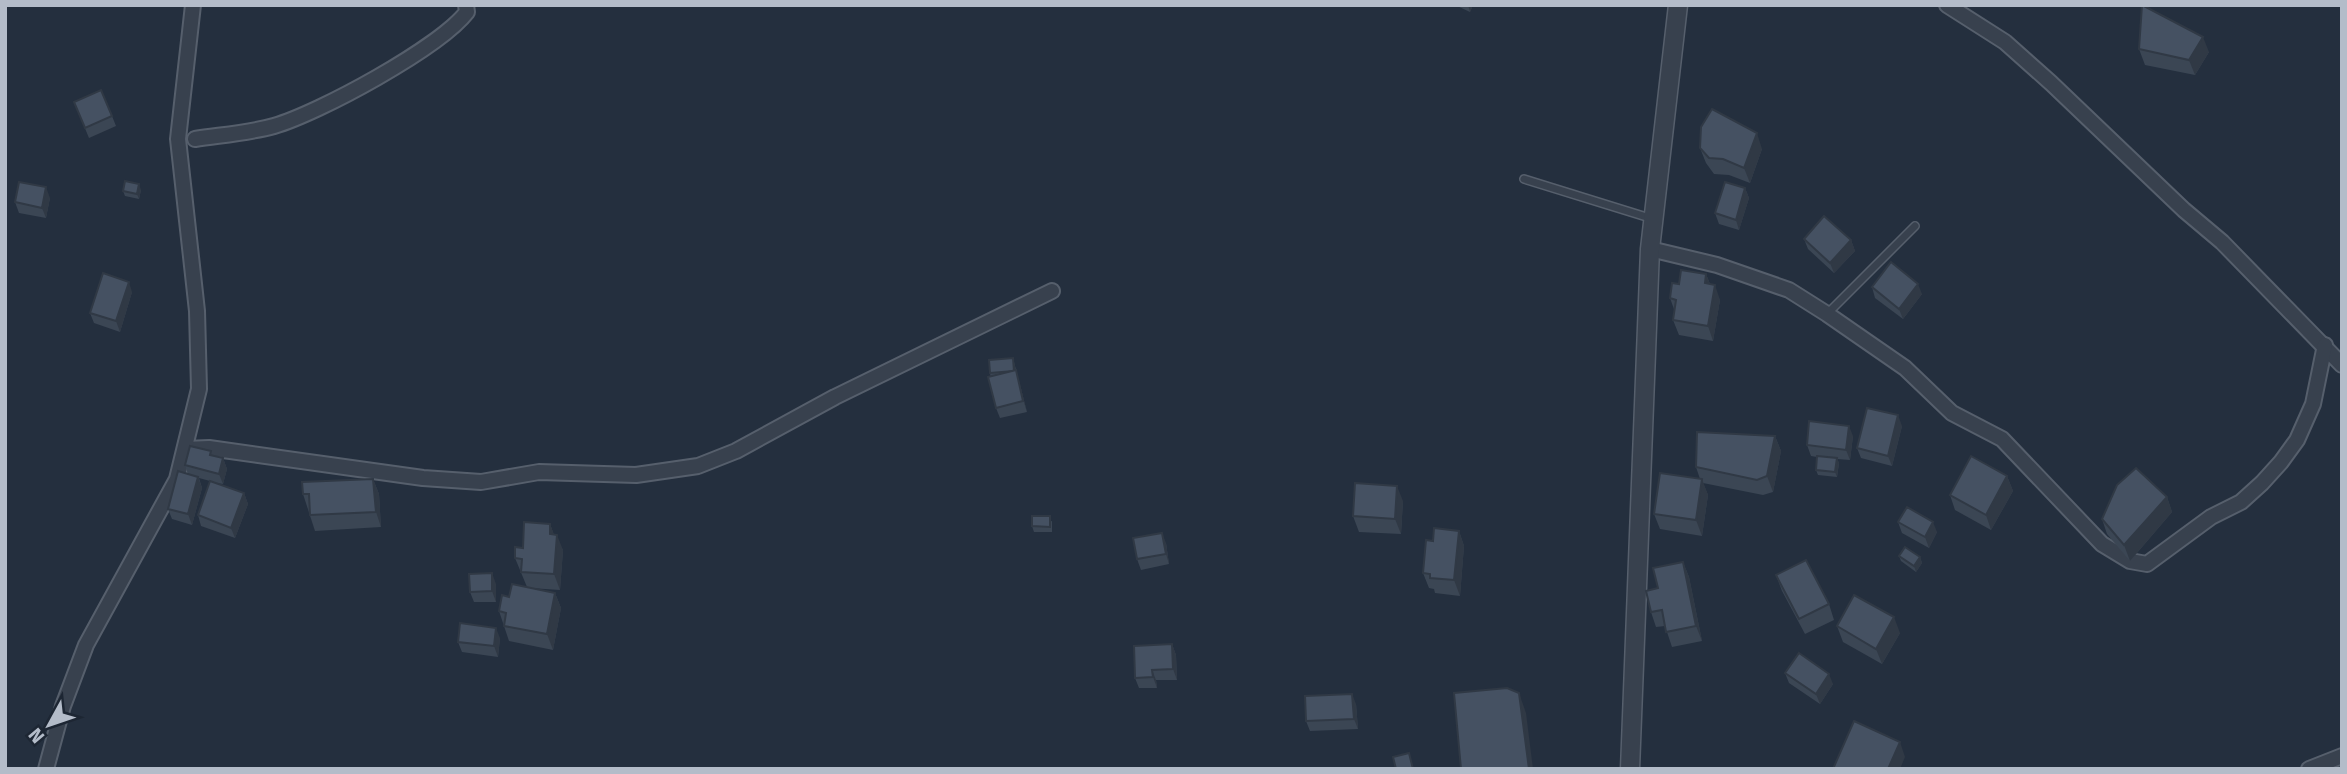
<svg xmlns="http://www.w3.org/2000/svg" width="2347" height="774" font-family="'Fira Sans',sans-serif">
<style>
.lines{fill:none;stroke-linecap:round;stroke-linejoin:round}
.service-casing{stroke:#565f6c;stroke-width:10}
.minor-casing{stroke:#565f6c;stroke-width:18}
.tertiary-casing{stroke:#565f6c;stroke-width:21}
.service{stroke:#38414e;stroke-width:7}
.minor{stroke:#38414e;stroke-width:14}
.tertiary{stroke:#38414e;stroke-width:18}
.wall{fill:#3b4654}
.shaded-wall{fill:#303945}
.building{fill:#455162;stroke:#303945;stroke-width:2}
</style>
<rect width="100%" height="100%" fill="#242f3e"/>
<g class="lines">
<g class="service-casing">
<g id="service">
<path d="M1524,179L1653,219"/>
<path d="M1827,314L1915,226"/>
</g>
</g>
<g class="minor-casing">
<g id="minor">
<path d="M1947,5L2005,42L2051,83L2184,210L2222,242L2342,365"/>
<path d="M195,139C221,135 249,133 274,126C319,113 439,48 467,12L466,5"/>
<path d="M1650,249L1717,265L1789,290L1827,314L1905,368L1952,413L2002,439L2102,544L2130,561L2147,564L2211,517L2241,502L2262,483L2281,462L2297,440L2313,404L2325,345"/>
<path d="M185,449L209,448L423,478L481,482L539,472L636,475L698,466L736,451L835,397L1052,291"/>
<path d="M46,769L63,706L86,645L177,479L199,389L197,311L178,139L193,5"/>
<path d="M2309,769L2342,756"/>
</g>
</g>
<g class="tertiary-casing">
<path id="tertiary" d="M1630,769L1650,249L1678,5"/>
</g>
<use href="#service" class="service"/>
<use href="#minor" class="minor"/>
<use href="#tertiary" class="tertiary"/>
</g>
<g class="wall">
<path d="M1455,5H1473L1470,12Z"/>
<path d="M2139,49L2209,52L2195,75L2145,65Z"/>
<path d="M74,102L112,116L116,126L89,138Z"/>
<path d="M1700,148L1762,149L1750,183L1729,175L1714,174L1706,163Z"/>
<path d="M1745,188L1749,198L1739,230L1719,224L1715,213Z"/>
<path d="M141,190L139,199L125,196L123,191Z"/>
<path d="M50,198L46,218L19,213L15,202Z"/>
<path d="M1804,239L1851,240L1855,251L1834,273L1808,249Z"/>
<path d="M1706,274L1710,284L1720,300L1713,341L1679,335L1673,320L1675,312L1670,298L1679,284Z"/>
<path d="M1872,287L1922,294L1903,319L1875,298Z"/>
<path d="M132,292L120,332L94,323L90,313Z"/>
<path d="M1013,358L1027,412L1000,418L996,408L990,373Z"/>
<path d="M1902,426L1892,466L1861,458L1857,448Z"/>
<path d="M1775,436L1781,451L1773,492L1763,495L1703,483L1708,495L1702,536L1660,529L1654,514L1700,479L1696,467Z"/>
<path d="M1853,436L1850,460L1837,459L1839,463L1837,477L1818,475L1816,470L1817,457L1811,456L1807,445Z"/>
<path d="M212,456L223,458L227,469L223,484L216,483L244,493L248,504L235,538L201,526L198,515L210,481L199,478L202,488L192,525L172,519L168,509L188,474L185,465Z"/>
<path d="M2007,476L2013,491L1991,530L1955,510L1950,495Z"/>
<path d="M373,479L379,494L381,527L315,531L303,494Z"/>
<path d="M2167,497L2172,512L2130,561L2107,534L2102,519Z"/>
<path d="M1403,501L1401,534L1359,532L1353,516Z"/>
<path d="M1052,521V532H1034L1032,526Z"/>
<path d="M1898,522L1937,532L1929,548L1902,533Z"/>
<path d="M550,524L554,535L563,550L560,590L530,588L555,593L561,608L553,650L509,641L499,611L509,597L527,587L515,558L523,548Z"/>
<path d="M1459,531L1464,546L1460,596L1435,593L1434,589L1429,588L1423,573L1433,541Z"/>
<path d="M1166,543L1169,564L1141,570L1137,559Z"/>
<path d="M1899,556L1920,557L1922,563L1916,572L1901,561Z"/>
<path d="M1683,562L1689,577L1702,641L1672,647L1665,626L1656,627L1651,612Z"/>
<path d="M1776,575L1829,604L1834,620L1805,634L1782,591Z"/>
<path d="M496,584V602H474L470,592Z"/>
<path d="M1837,626L1900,633L1882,664L1843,642Z"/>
<path d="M500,638L498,657L462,652L458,642Z"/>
<path d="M1172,644L1176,655L1177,680H1156L1157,688H1139L1135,678Z"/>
<path d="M1785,673L1833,684L1820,704L1789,683Z"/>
<path d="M1356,704L1358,729L1310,731L1306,721Z"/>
</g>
<g class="shaded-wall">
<path d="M1468,5H1473L1470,12Z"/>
<path d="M2203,37L2209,52L2195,75L2189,60Z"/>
<path d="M1757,133L1762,149L1750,183L1744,168Z"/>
<path d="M139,184L141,190L139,199L137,194Z"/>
<path d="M46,187L50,198L46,218L42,208Z"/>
<path d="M1745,188L1749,198L1739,230L1736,220Z"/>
<path d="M1851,240L1855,251L1834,273L1830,263Z"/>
<path d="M1706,274L1712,289L1705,283Z"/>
<path d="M129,282L132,292L120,332L116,321Z"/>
<path d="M1918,284L1922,294L1903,319L1899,309Z"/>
<path d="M1715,285L1720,300L1713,341L1708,326Z"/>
<path d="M1013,358L1016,371L1019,381L1027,412L1014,371Z"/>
<path d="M1898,415L1902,426L1892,466L1888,456Z"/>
<path d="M1849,426L1853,436L1850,460L1846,450Z"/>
<path d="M1775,436L1781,451L1773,492L1767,476Z"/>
<path d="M223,458L227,469L223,484L219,474Z"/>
<path d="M1837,458L1839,463L1837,477L1835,472Z"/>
<path d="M2007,476L2013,491L1991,530L1986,515Z"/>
<path d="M198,477L202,488L192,525L188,514Z"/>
<path d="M373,479L379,494L381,527L376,512Z"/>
<path d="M1702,479L1708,495L1702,536L1696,520Z"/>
<path d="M1397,486L1403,501L1401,534L1395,519Z"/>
<path d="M244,493L248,504L235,538L231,528Z"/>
<path d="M2167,497L2172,512L2130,561L2124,545Z"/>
<path d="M1933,522L1937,532L1929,548L1925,537Z"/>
<path d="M550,524L556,540L550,534Z"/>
<path d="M1459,531L1464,546L1460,596L1454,580Z"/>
<path d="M1162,533L1166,543L1169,564L1166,554Z"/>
<path d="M557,535L563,550L560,590L554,574Z"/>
<path d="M1920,557L1922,563L1916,572L1914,566Z"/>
<path d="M1683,562L1689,577L1702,641L1696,626Z"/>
<path d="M492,573L496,584V602L492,591Z"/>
<path d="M555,593L561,608L553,650L547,634Z"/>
<path d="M1894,617L1900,633L1882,664L1876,649Z"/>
<path d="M496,628L500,638L498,657L494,646Z"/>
<path d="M1172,644L1176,655L1177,680L1173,669Z"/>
<path d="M1152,670L1156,680L1157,688L1153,677Z"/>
<path d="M1829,674L1833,684L1820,704L1816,694Z"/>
<path d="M1519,693L1526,713L1533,769H1529Z"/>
<path d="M1352,694L1356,704L1358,729L1354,719Z"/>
<path d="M1900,742L1905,757L1900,769H1888Z"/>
</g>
<g class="building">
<path d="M2142,5L2203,37L2189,60L2139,49Z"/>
<path d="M101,90L112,116L85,128L74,102Z"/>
<path d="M1712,109L1757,133L1744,168L1723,159L1709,158L1700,148L1701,127Z"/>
<path d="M125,181L139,184L137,194L123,191Z"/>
<path d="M19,182L46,187L42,208L15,202Z"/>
<path d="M1725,182L1745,188L1736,220L1715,213Z"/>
<path d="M1824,216L1851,240L1830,263L1804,239Z"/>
<path d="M1891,262L1918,284L1899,309L1872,287Z"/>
<path d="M1681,270L1706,274L1705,283L1715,285L1708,326L1673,320L1676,300L1670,298L1672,283L1679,284Z"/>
<path d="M103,273L129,282L116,321L90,313Z"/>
<path d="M1013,358L1014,371L990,373L989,360Z"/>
<path d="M1016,370L1023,401L996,408L988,377Z"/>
<path d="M1867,408L1898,415L1888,456L1857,448Z"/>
<path d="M1809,421L1849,426L1846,450L1807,445Z"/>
<path d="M1697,432L1775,436L1767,476L1757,480L1696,467Z"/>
<path d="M190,446L211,451L210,455L223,458L219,474L185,465Z"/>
<path d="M1817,456L1837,458L1835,472L1816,470Z"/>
<path d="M1971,456L2007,476L1986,515L1950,495Z"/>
<path d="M2136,468L2167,497L2124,545L2102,519L2117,485Z"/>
<path d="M178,471L198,477L188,514L168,509Z"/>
<path d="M1660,473L1702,479L1696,520L1654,514Z"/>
<path d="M373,479L376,512L310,515L309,494H303L302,482Z"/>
<path d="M210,481L244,493L231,528L198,515Z"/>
<path d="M1355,483L1397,486L1395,519L1353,516Z"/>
<path d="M1907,507L1933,522L1925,537L1898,522Z"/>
<path d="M1032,516H1050V527L1032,526Z"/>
<path d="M524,522L550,524V534L557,535L554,574L521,572L522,559L515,558V547L523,548Z"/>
<path d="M1434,528L1459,531L1454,580L1430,578V574L1423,573L1426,540L1433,541Z"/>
<path d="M1162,533L1166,554L1137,559L1133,538Z"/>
<path d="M1905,547L1920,557L1914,566L1899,556Z"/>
<path d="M1806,560L1829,604L1799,619L1776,575Z"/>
<path d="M1683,562L1696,626L1666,632L1662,610L1651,612L1646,591L1658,588L1653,568Z"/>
<path d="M492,573V591L470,592L469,574Z"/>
<path d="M512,584L555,593L547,634L504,626L506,613L499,611L502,595L509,597Z"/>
<path d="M1854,595L1894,617L1876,649L1837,626Z"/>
<path d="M460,623L496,628L494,646L458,642Z"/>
<path d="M1172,644L1173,669L1152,670L1153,677L1135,678L1134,646Z"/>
<path d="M1799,653L1829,674L1816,694L1785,673Z"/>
<path d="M1507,688L1519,693L1529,769H1461L1454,693Z"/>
<path d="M1352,694L1354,719L1306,721L1305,696Z"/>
<path d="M1854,721L1900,742L1888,769H1833Z"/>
<path d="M1409,753L1413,769H1396L1393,757Z"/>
</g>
<rect width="2347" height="774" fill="none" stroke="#b4bcc9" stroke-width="14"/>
<g transform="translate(49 725) rotate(230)" stroke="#1d2633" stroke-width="5" paint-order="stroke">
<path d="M0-5L12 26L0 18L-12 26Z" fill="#b4bcc9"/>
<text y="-10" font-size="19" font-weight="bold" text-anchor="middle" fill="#b4bcc9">N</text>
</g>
</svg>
